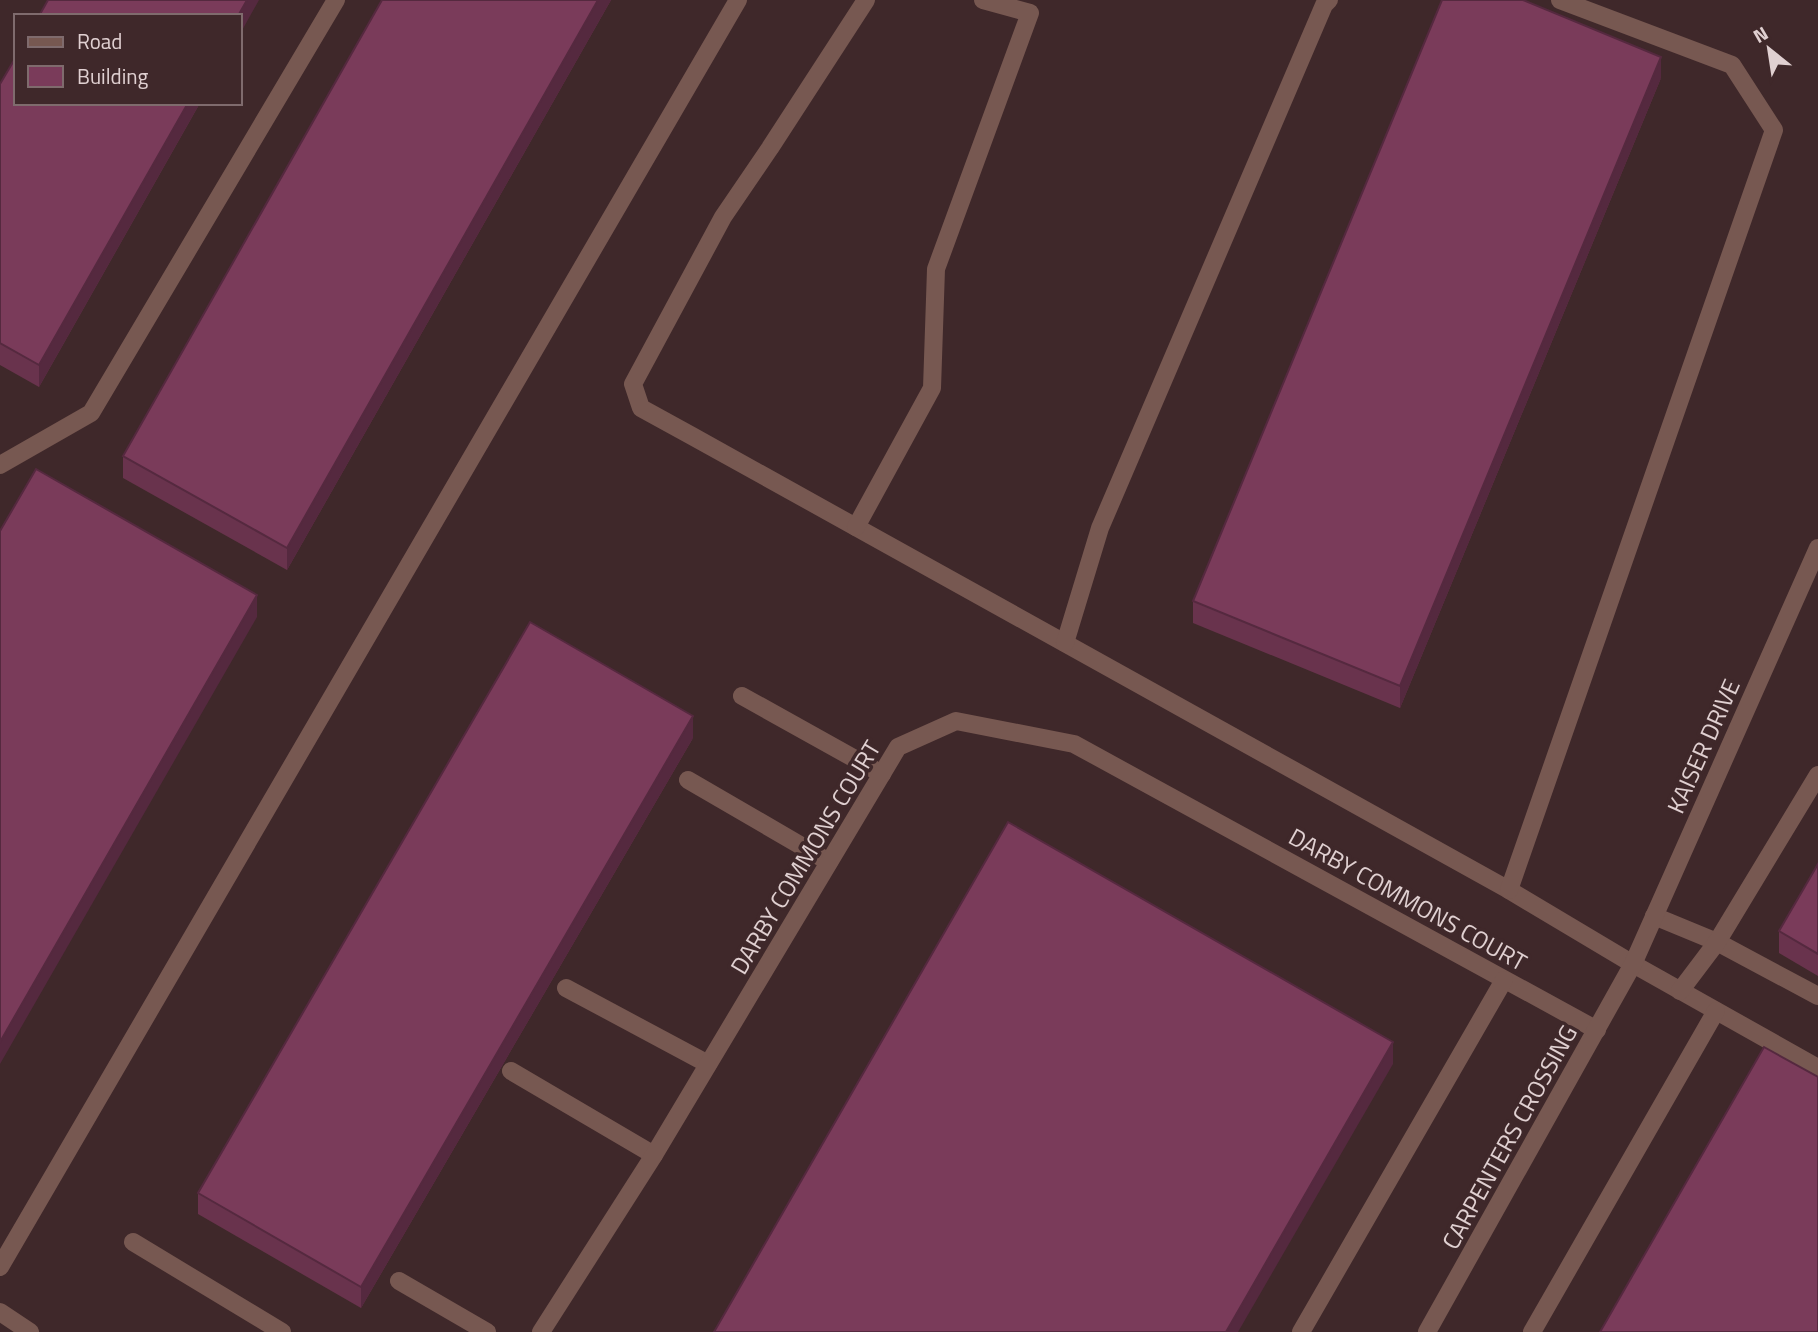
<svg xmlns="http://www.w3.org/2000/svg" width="1818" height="1332" font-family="'Titillium Web',sans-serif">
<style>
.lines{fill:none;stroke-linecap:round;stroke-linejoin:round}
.minor{stroke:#775851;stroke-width:18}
.wall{fill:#69334d}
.shaded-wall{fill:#55293f}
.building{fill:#7a3b5a;stroke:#55293f;stroke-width:2}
.labels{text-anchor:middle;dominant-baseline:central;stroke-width:7;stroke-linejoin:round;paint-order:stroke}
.street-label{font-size:24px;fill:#e0d0d1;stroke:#3f282a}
</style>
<rect width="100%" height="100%" fill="#3f282a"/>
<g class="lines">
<g class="minor">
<path d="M866,0L770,148L723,217L633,384L641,408L692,436L1509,890L1633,964L1818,1068"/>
<path d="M0,465L91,413L336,0"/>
<path d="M856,527L932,388L936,269L1030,13L983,0"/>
<path d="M1065,643L1100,528L1324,5L1329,0"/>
<path d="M742,696L882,774"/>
<path d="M688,780L829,862"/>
<path d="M1509,890L1774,130L1732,65L1560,0"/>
<path d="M1654,916L1717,942L1818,996"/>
<path d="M566,988L708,1064"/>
<path d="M1680,991L1717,942L1818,775"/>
<path d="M511,1071L654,1155"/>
<path d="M133,1242L282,1332"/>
<path d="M0,1267L738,0"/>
<path d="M399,1281L487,1332"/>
<path d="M0,1312L30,1332"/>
<path d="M541,1332L654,1155L898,747L956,721L1074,744L1597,1030"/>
<path d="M1301,1332L1504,980"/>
<path d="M1427,1332L1633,964L1818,548"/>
<path d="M1532,1332L1716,1011"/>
</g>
</g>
<g class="wall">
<path d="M382,0H611L287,570L123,478V456Z"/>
<path d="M1661,78L1400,708L1193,623V601Z"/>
<path d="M0,84L16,103H200L39,387L0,365Z"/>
<path d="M693,738L361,1308L198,1214V1193Z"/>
<path d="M1818,864V976L1779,953V931Z"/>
</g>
<g class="shaded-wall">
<path d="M247,0H259L240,34V16H238Z"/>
<path d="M598,0H611L287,570V548Z"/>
<path d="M1661,57V78L1400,708V686Z"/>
<path d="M188,103H200L39,387V365Z"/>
<path d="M257,595V617L0,1064V1042Z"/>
<path d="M693,716V738L361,1308V1287Z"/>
<path d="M1393,1042V1064L1238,1332H1226Z"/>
</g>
<g class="building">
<path d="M48,0H247L238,16H39Z"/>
<path d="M382,0H598L287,548L123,456Z"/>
<path d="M1442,0H1523L1661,57L1400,686L1193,601Z"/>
<path d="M16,57V103H188L39,365L0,343V84Z"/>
<path d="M36,469L257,595L0,1042V531Z"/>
<path d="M530,622L693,716L361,1287L198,1193Z"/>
<path d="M1008,822L1393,1042L1226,1332H714Z"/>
<path d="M1818,864V954L1779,931Z"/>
<path d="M1764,1047L1818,1077V1332H1600Z"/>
</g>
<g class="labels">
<g class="street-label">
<text transform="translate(1703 746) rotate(-66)">KAISER DRIVE</text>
<text transform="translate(805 857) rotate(-59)">DARBY COMMONS COURT</text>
<text transform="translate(1408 899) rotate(29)">DARBY COMMONS COURT</text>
<text transform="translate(1509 1137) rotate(-61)">CARPENTERS CROSSING</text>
</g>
</g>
<rect x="14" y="14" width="228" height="91" fill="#3f282a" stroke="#7f6b6d" stroke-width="2"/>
<rect x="28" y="37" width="35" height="10" fill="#775851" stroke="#7f6b6d" stroke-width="2"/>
<text x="77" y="49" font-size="21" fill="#e0d0d1">Road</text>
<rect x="28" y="66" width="35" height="21" fill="#7a3b5a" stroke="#7f6b6d" stroke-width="2"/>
<text x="77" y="84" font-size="21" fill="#e0d0d1">Building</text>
<g transform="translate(1769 49) rotate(330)" stroke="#3f282a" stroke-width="5" paint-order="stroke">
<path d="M0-5L12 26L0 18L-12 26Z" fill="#e0d0d1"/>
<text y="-10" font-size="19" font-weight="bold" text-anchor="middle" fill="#e0d0d1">N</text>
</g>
</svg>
